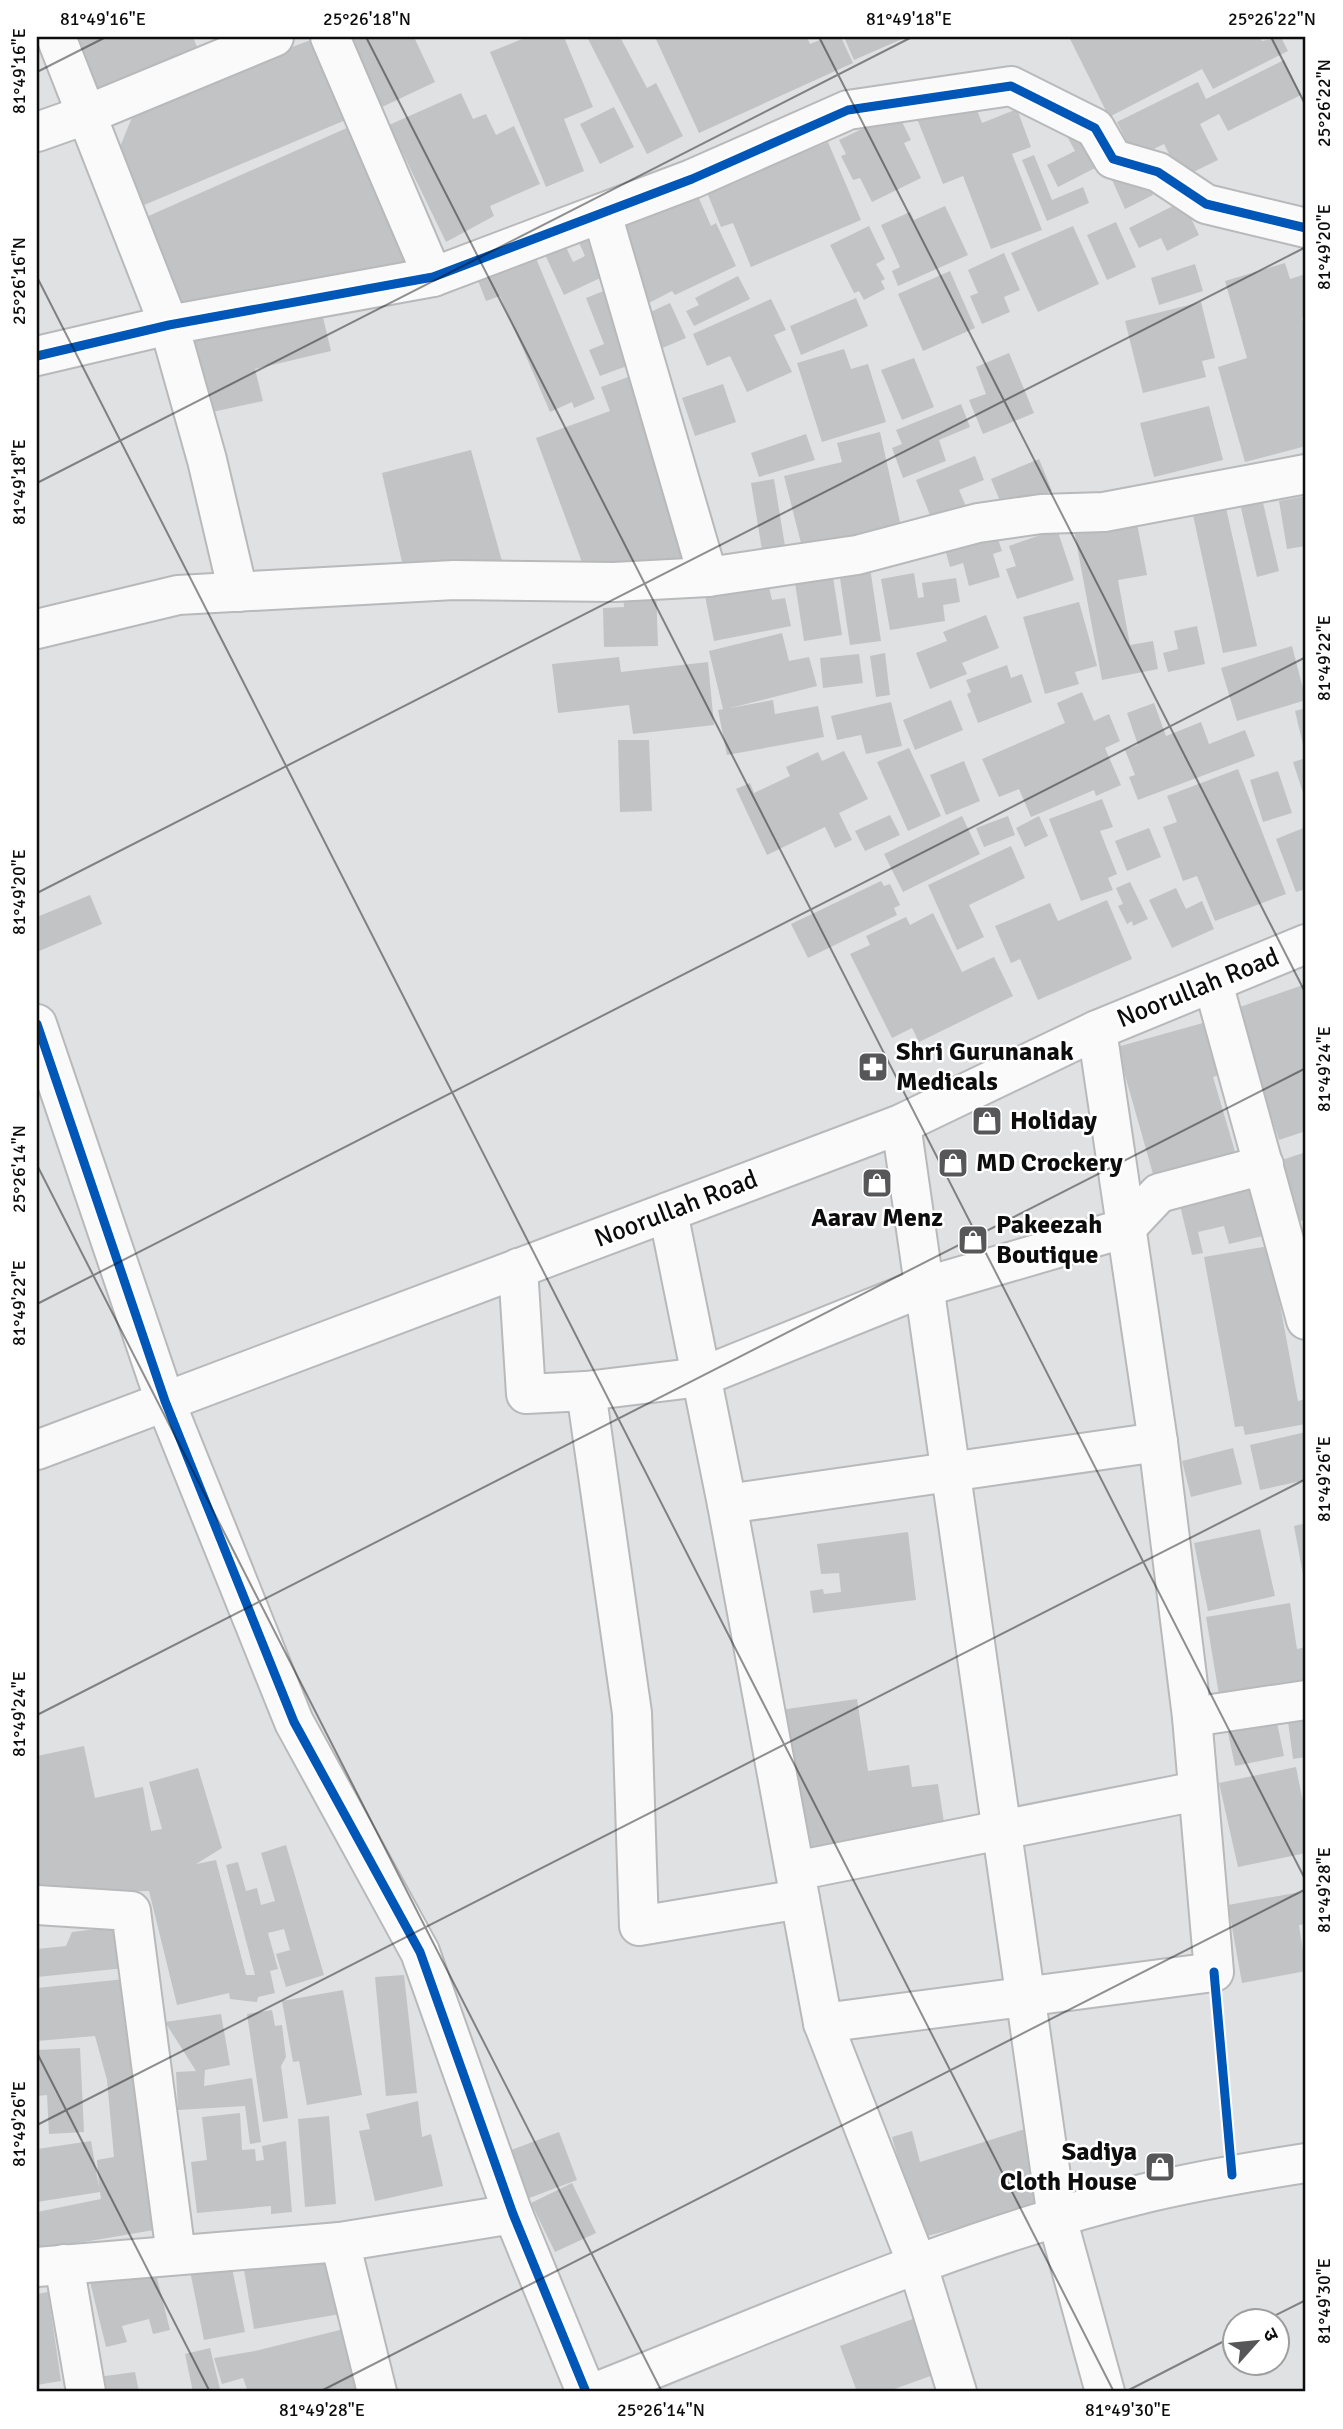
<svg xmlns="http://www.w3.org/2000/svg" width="1343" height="2429" font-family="Signika,'Noto Sans Devanagari',sans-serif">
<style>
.building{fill:#c2c3c4}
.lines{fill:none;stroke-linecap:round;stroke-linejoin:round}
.street-casing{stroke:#b8b9ba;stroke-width:42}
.secondary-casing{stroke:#b8b9ba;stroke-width:42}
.street{stroke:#fafafb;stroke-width:38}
.secondary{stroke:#fafafb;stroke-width:38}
.cycleway-casing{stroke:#fff;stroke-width:13}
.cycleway{stroke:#0057b8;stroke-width:9}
.ticks{fill:none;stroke:#0d0d0e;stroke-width:2;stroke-opacity:0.45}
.labels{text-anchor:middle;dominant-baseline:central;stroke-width:5;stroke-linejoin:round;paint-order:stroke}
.street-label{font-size:26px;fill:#0d0d0e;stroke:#fff}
.poi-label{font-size:26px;font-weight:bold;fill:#0d0d0e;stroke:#fff;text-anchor:start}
.neatline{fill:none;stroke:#0d0d0e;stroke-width:2.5}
.ticks-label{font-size:18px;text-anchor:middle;fill:#0d0d0e}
</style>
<rect width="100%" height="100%" fill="#e0e1e3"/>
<g class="building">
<path d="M65,37H193L203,62L93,106Z"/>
<path d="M349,37H414L435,82L382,107Z"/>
<path d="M527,37H564L593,107L564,119L584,171L546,187L490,52Z"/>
<path d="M587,37H620L647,88L656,83L683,136L647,154Z"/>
<path d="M655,37H807L810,44L827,37H841L853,63L699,133Z"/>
<path d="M844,37H907L854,60Z"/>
<path d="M1075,37H1259L1262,41L1281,37L1288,51L1213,89L1202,69L1109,117L1070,39Z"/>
<path d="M316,38L348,119L130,211L113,164L137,105Z"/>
<path d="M1284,60L1301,95L1228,131L1219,114L1200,124L1218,160L1181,178L1164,144L1135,158L1117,122L1198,82L1206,99Z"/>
<path d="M461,93L473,119L486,114L496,135L514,126L540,184L490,206L494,216L446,242L389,125Z"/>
<path d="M975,105L982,123L1017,109L1031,147L1012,154L1042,230L991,249L963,176L943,184L914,111Z"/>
<path d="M614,107L634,147L600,164L580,124Z"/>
<path d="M897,112L911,140L904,143L921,178L872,202L860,178L853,180L841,156L846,154L839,140Z"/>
<path d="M358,123L416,260L172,307L135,222Z"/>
<path d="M1084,130L1101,165L1058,187L1047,165L1075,151L1068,138Z"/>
<path d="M828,142L861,220L751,267L733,223L721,227L704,185L743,168L747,176Z"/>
<path d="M1034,155L1052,200L1083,187L1089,203L1047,221L1022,160Z"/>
<path d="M1142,171L1153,195L1125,209L1109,173Z"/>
<path d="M694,187L711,226L716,223L736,266L675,295L672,291L647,304L612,229Z"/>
<path d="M1183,201L1199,235L1167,251L1161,238L1139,248L1129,228Z"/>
<path d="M945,206L968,255L898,286L892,271L900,267L881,225L910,212L914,220Z"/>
<path d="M589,219L613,272L564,295L539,242L559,232L573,262L585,256L572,227Z"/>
<path d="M1116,222L1136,267L1107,280L1087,235Z"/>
<path d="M869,226L885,259L876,264L885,279L881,281L885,289L864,300L859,291L854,293L830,245Z"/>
<path d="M1073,226L1099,284L1038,312L1011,253Z"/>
<path d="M530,244L595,399L574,408L572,402L550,412L500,296L486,301L473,268Z"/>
<path d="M1004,253L1020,290L1004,297L1010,312L982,324L970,296L978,293L968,270Z"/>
<path d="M1285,263L1290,279L1306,274V317L1302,318L1306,334V446L1245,462L1218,367L1247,358L1225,281Z"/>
<path d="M1195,264L1203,291L1159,305L1151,278Z"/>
<path d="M950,271L975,328L923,351L898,294Z"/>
<path d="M738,276L750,299L694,326L686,311L699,305L695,298Z"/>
<path d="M621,284L651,357L600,376L589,350L604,344L586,298Z"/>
<path d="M856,298L868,326L801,355L790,326Z"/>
<path d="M771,299L786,330L774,335L792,372L747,392L730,356L707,366L693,334Z"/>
<path d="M1201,302L1215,358L1202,361L1206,377L1143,393L1125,321Z"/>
<path d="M670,303L686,338L660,349L644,315Z"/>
<path d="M320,305L331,351L255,369L263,401L203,414L185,336Z"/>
<path d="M844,349L851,369L868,364L886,422L822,442L797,363Z"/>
<path d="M1009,353L1034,413L983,434L969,400L986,394L976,367Z"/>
<path d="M914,358L934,407L902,420L881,370Z"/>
<path d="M655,367L705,570L586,573L536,438L610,411L601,387Z"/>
<path d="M723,384L736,422L695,436L682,398Z"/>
<path d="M961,404L970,427L939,440L946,461L903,478L892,448L902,444L896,430Z"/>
<path d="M1209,406L1223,460L1154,477L1140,423Z"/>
<path d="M880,432L902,531L804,555L784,476L842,462L837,443Z"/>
<path d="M806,434L815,460L759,477L751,453Z"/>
<path d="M471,450L502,561L402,562L382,473Z"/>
<path d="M975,456L984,480L959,490L968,511L934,525L916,480Z"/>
<path d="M1039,459L1052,491L1004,511L991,479Z"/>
<path d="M774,479L786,552L763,556L751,483Z"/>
<path d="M1260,490L1279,571L1257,577L1238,495Z"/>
<path d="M1306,496V546L1287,549L1279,501Z"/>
<path d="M1224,499L1257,646L1223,653L1191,506Z"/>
<path d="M1136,518L1147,575L1118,580L1130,645L1153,641L1158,669L1102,680L1074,530Z"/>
<path d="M994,527L1002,551L993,554L1000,577L969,586L963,563L950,567L943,542Z"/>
<path d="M1057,529L1074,580L1017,599L1006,569L1016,566L1009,546Z"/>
<path d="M869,561L881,641L850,645L838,565Z"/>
<path d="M831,564L842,635L804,641L795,583Z"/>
<path d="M914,573L918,598L924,597L922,583L956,578L960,602L943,605L945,621L890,630L881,579Z"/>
<path d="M766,574L772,600L785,598L791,626L714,641L703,586Z"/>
<path d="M656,589L658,646L604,647L603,608L624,607L623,590Z"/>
<path d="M1079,602L1097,666L1075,672L1079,684L1045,694L1023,617Z"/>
<path d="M986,615L999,648L962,663L967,674L930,689L916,653L947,641L943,632Z"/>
<path d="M1197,626L1205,664L1168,672L1163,653L1178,649L1174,631Z"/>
<path d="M782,633L789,661L809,657L817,686L730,708L773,700L775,714L818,706L824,737L727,755L718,710L723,709L709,651Z"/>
<path d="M1292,646L1306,700L1237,721L1221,668Z"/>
<path d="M885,653L890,695L876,697L870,656Z"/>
<path d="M859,654L863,683L823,688L820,658Z"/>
<path d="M619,657L621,672L708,662L714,725L633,734L629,705L558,713L552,664Z"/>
<path d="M1007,665L1011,678L1022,674L1032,702L978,723L967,694L971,692L966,680Z"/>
<path d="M1082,692L1094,721L1109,714L1120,741L1105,748L1121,785L1096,796L1094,790L1031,817L1019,789L999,797L982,759L1065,723L1057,703Z"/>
<path d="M951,700L963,730L915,750L903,720Z"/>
<path d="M891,702L902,746L866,754L861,735L837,740L831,716Z"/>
<path d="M1154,703L1166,736L1201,722L1209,744L1245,730L1255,756L1138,800L1129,777L1135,775L1125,750L1138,745L1127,713Z"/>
<path d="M1306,708V748L1304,749L1295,711Z"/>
<path d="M618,740H649L652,811L620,812Z"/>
<path d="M909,748L941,816L908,831L877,762Z"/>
<path d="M844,751L868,799L839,813L852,840L835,848L825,827L767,855L736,789L750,783L754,793L790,776L786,767L818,752L822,761Z"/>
<path d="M1306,758V802L1293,762Z"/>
<path d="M964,761L980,801L946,815L930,775Z"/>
<path d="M1238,769L1286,894L1215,921L1197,876L1183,881L1163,827L1177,822L1167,796Z"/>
<path d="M1278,771L1292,813L1263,822L1250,780Z"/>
<path d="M1102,799L1113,827L1100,831L1117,874L1108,878L1113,890L1081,901L1049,819Z"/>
<path d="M890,815L900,835L865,851L855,831Z"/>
<path d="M962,816L980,854L903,892L884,854Z"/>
<path d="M1008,816L1015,835L984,847L976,828Z"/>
<path d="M1039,816L1048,836L1025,847L1016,828Z"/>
<path d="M1306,827V889L1296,892L1276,839Z"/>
<path d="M1149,828L1161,857L1127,871L1115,841Z"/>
<path d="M1011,846L1025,878L969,905L984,937L957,950L928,885Z"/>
<path d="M881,881L884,886L890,884L900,905L894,908L897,915L808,958L791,924Z"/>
<path d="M1130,882L1148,919L1133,926L1132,921L1127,924L1118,906L1123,904L1116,888Z"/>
<path d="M1176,888L1186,909L1202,901L1214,929L1172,948L1149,900Z"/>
<path d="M90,895L102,924L37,952V917Z"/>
<path d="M1107,900L1132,959L1038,1000L1020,959L1011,963L995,926L1050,903L1058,921Z"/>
<path d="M933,913L962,972L994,957L1013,996L919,1042L912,1028L892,1038L850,954L870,945L866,936L906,917L910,925Z"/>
<path d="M1306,984V1131L1279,1140L1234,1009Z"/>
<path d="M1210,1021L1224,1073L1213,1077L1237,1158L1155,1181L1117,1047Z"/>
<path d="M1306,1152V1219L1297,1223L1276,1162Z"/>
<path d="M1253,1176L1267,1235L1229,1244L1224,1226L1198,1232L1203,1253L1192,1255L1177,1193Z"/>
<path d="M1269,1246L1298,1401L1306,1399V1424L1245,1435L1243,1426L1235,1427L1204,1257Z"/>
<path d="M1306,1432V1480L1260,1490L1250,1445Z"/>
<path d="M1233,1448L1242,1484L1191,1497L1182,1461Z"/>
<path d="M1306,1523V1585H1305L1294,1526Z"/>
<path d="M1260,1529L1275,1596L1208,1611L1194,1543Z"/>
<path d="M908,1532L916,1600L813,1613L810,1591L823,1589L824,1594L841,1592L839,1573L821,1574L817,1544Z"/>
<path d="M1290,1603L1297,1649L1306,1647V1687L1220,1701L1206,1617Z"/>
<path d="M857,1699L868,1771L909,1765L912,1787L938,1784L946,1835L801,1856L780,1710Z"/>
<path d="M1306,1711V1757L1293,1759L1287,1714Z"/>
<path d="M1276,1718L1284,1756L1235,1766L1227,1728Z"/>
<path d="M84,1746L95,1798L143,1787L151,1831L162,1829L149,1782L198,1768L222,1848L196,1864L216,1860L246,1975H255L226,1865L238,1862L246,1891L257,1888L261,1905L275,1901L261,1853L286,1845L324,1975L286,1987L276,1954L290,1950L284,1929L268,1933L278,1969L270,1971L275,1993L258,1997L257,2002L230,1999L229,1993L177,2005L149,1891L37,1894V1756Z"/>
<path d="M1296,1767L1306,1817V1853L1238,1867L1219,1783Z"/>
<path d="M1306,1891V1924L1299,1925L1306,1971L1242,1983L1228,1905Z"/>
<path d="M120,1926L125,1968L37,1977V1949L66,1946L72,1932Z"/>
<path d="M404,1975L417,2093L386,2096L375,1977Z"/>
<path d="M125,1979L154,2230L37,2250V2212L101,2199L100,2192L37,2202V2149L91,2141L99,2188L97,2160L114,2157L107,2080L95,2036L37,2041V1988Z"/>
<path d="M343,1990L362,2095L307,2105L299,2061L293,2062L282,2001Z"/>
<path d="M272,2010L275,2026L282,2025L286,2057L281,2066L288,2118L263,2122L247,2014Z"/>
<path d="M221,2014L230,2065L205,2070L204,2086L252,2078L261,2142L250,2144L245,2106L178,2110L176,2072L196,2071L165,2022Z"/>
<path d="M80,2048L84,2132L49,2134L47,2095L37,2096V2050Z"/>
<path d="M418,2101L422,2137L431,2134L443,2186L375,2201L359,2131L370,2129L366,2114Z"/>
<path d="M240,2113L242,2150L255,2149L256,2161L264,2160L262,2146L286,2141L292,2212L271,2214V2206L197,2213L191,2162L207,2160L202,2117Z"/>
<path d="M329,2116L336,2204L305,2207L298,2119Z"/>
<path d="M1025,2129L1048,2210L974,2231L972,2224L920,2238L892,2137L912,2131L920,2162Z"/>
<path d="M559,2132L577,2180L524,2200L506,2152Z"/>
<path d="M572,2183L596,2233L555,2252L531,2203Z"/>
<path d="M333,2255L340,2314L254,2329L244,2270Z"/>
<path d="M230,2258L245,2332L204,2340L189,2266Z"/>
<path d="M153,2262L170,2330L153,2334L149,2319L122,2326L127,2342L106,2347L89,2278Z"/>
<path d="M48,2292L61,2381L37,2385V2294Z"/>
<path d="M918,2317L939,2373L886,2392H857L840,2346Z"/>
<path d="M352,2327L366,2392H248L243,2378L222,2384L214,2358L255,2351Z"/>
<path d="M210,2348L220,2389L193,2392L185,2354Z"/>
<path d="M135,2372L139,2392H100L98,2377Z"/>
</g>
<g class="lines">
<g class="street-casing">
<g id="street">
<path d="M56,37L169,325L207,460L238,592"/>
<path d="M330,37L433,277"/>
<path d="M37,132L88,114L274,37"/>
<path d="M602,214L708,577"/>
<path d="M37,356L169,325L433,277L692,179L848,110L1011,86L1095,128L1113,159L1158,172L1206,204L1306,228"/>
<path d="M37,629L178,595L454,580L614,582L708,577L857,555L978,523L1041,514L1104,512L1306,474"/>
<path d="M1213,983L1306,1320"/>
<path d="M901,1124L1057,2218L1105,2392"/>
<path d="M668,1212L727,1504L823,2023L918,2266L957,2392"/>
<path d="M518,1268L526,1394L586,1391L632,1713L639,1926L800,1899"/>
<path d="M586,1391L701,1377L924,1287L1126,1228L1159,1193L1264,1165"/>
<path d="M727,1504L1158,1442"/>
<path d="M1192,1717L1306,1700"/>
<path d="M795,1871L1197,1791"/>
<path d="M37,1905L131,1911L176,2255"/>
<path d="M823,2023L1214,1972L1192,1717L1158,1442L1097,1030"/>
<path d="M340,2242L377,2392"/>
<path d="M64,2264L86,2392"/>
<path d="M37,2267L340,2242L513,2214"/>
</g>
</g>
<g class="secondary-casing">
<g id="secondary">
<path d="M37,1024L165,1401L294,1722L420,1952L513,2214L586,2392"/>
<path d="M37,1450L901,1124L1097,1030L1306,944"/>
<path d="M596,2392C776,2321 961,2237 1150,2192C1202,2180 1254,2171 1306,2163"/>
</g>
</g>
<use href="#street" class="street"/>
<use href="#secondary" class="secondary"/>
<g class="cycleway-casing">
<g id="cycleway">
<path d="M37,356L169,325L433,277L692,179L848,110L1011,86L1095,128L1113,159L1158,172L1206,204L1306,228"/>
<path d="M37,1024L165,1401L294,1722L420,1952L513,2214L586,2392"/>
<path d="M1214,1972L1232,2175"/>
</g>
</g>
<use href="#cycleway" class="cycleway"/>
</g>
<path class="ticks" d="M366,37L1306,1881M819,37L1306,994M1271,37L1306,106M37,72L106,37M37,277L1114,2392M37,483L912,37M37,893L1306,247M37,1165L662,2392M37,1304L1306,657M37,1715L1306,1068M37,2053L210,2392M37,2125L1306,1479M1266,2320L1306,2300M319,2392L1306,1889M1125,2392L1234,2336"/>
<defs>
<g id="pharmacy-square" transform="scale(1.575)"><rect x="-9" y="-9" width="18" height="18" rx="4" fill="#575759" stroke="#fff"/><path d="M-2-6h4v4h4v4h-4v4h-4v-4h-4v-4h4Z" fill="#fff"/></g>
<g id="shop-square" transform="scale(1.575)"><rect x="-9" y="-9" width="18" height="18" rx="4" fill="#575759" stroke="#fff"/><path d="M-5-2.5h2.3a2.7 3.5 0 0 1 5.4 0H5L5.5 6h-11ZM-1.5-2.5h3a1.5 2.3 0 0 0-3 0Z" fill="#fff"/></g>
</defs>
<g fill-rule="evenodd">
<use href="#pharmacy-square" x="873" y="1067"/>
<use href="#shop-square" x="987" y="1121"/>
<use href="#shop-square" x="953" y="1163"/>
<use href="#shop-square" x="877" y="1183"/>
<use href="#shop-square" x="973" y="1240"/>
<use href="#shop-square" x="1160" y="2167"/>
</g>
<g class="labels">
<g class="street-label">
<text transform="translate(1198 988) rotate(-22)">Noorullah Road</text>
<text transform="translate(676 1209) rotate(-21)">Noorullah Road</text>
</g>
<g class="poi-label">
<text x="896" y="1052">Shri Gurunanak<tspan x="896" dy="30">Medicals</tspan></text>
<text x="1010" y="1121">Holiday</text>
<text x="976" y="1163">MD Crockery</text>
<text x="877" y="1218" text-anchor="middle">Aarav Menz</text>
<text x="996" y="1225">Pakeezah<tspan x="996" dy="30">Boutique</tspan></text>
<text x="1137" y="2152" text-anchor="end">Sadiya<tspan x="1137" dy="30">Cloth House</tspan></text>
</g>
</g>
<rect width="1343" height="2429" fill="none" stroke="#ffffff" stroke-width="77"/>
<g transform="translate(1256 2342) rotate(63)"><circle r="33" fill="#ffffff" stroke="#9e9e9f" stroke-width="2"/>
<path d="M0-5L12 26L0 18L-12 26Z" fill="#575759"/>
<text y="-10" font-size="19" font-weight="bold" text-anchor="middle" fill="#0d0d0e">उ</text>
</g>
<rect x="38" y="38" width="1266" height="2352" class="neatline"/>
<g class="ticks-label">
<text x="103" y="25">81°49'16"E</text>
<text x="367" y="25">25°26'18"N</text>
<text x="909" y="25">81°49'18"E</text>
<text x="1272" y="25">25°26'22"N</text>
<text transform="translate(19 71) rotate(-90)" y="6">81°49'16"E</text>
<text transform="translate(1324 103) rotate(-90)" y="6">25°26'22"N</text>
<text transform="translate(1324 247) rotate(-90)" y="6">81°49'20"E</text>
<text transform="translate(19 281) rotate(-90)" y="6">25°26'16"N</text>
<text transform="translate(19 482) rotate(-90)" y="6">81°49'18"E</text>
<text transform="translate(1324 658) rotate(-90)" y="6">81°49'22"E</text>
<text transform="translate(19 892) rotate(-90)" y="6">81°49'20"E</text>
<text transform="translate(1324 1069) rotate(-90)" y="6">81°49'24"E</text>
<text transform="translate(19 1169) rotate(-90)" y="6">25°26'14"N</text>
<text transform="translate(19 1303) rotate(-90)" y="6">81°49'22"E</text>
<text transform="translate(1324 1479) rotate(-90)" y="6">81°49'26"E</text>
<text transform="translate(19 1714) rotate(-90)" y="6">81°49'24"E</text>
<text transform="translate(1324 1890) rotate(-90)" y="6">81°49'28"E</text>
<text transform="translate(19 2124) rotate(-90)" y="6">81°49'26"E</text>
<text transform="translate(1324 2301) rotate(-90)" y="6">81°49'30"E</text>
<text x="322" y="2416">81°49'28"E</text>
<text x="661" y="2416">25°26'14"N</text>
<text x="1128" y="2416">81°49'30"E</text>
</g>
</svg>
